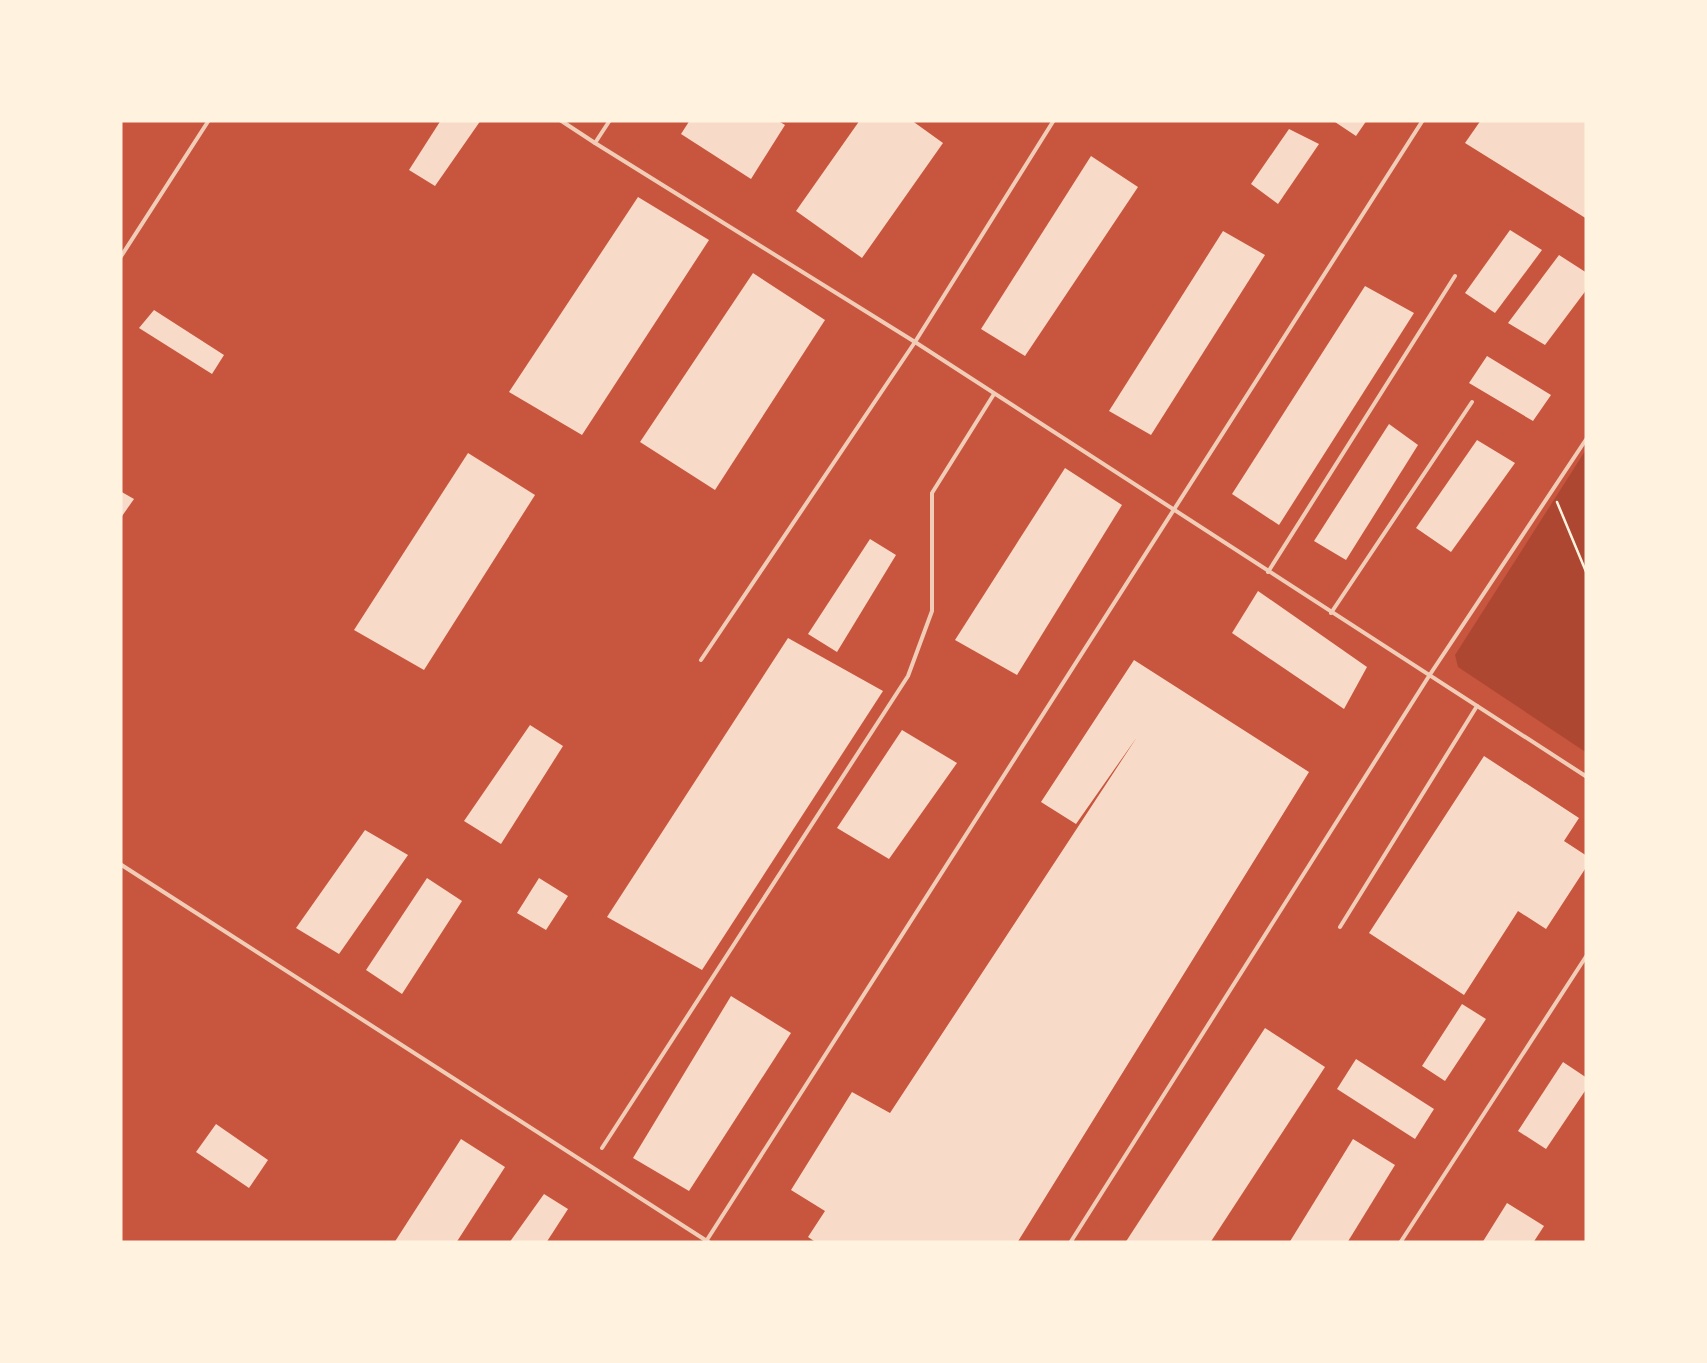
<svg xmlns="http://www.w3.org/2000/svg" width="1707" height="1363" font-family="'Work Sans',sans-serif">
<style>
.green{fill:#ae4732}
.building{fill:#f7dbc8}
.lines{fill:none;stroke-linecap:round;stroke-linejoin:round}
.path{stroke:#fff3e0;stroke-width:2.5}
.service{stroke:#f1ccb7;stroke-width:4}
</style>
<rect width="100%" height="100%" fill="#c8553d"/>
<path class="green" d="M1587,448V753L1458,667L1455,655Z"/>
<g class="building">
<path d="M441,120H481L435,186L409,170Z"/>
<path d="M690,120H777L785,125L751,179L681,134Z"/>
<path d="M860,120H911L943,143L862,258L796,211Z"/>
<path d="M1332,120H1367L1356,136Z"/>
<path d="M1481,120H1587V219L1465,143Z"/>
<path d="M1289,129L1319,144L1278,204L1251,184Z"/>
<path d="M1091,156L1138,187L1025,356L981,329Z"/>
<path d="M638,197L709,240L582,435L509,392Z"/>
<path d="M1510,230L1542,250L1495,313L1465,293Z"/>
<path d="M1223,231L1265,255L1151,435L1109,411Z"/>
<path d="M1559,255L1587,273V289L1545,345L1508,323Z"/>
<path d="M753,273L825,320L715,490L640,442Z"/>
<path d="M1365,286L1414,313L1279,525L1232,494Z"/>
<path d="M154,310L224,355L212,374L139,328Z"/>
<path d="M1487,356L1551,395L1533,421L1469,383Z"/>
<path d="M1389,424L1418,445L1346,560L1314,541Z"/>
<path d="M1477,440L1515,463L1451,552L1416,528Z"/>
<path d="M468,453L535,495L424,670L354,630Z"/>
<path d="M1065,468L1122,505L1017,675L955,640Z"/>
<path d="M120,491L134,499L120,519Z"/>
<path d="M870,539L896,555L837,652L808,634Z"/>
<path d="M1258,591L1367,667L1344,709L1232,633Z"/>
<path d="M788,638L883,691L702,970L607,917Z"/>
<path d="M1134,660L1309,772L1017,1243H817L808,1237L825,1211L791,1190L852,1092L890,1113L1137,737L1076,824L1041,802Z"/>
<path d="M530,725L563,746L501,844L464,821Z"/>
<path d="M902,730L957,763L889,859L837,828Z"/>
<path d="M1484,756L1579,818L1564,841L1587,856V866L1546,929L1518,911L1464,995L1369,933Z"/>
<path d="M365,830L408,855L339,954L296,928Z"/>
<path d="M427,878L462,901L402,994L366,970Z"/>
<path d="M539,878L568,896L546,930L517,913Z"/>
<path d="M731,996L791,1033L689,1191L633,1158Z"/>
<path d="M1462,1004L1486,1019L1445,1081L1422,1066Z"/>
<path d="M1265,1028L1325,1067L1210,1243H1125Z"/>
<path d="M1356,1059L1434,1109L1415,1139L1337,1089Z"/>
<path d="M1563,1062L1587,1078V1088L1546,1149L1518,1131Z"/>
<path d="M216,1124L268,1160L249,1188L196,1152Z"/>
<path d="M461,1139L505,1167L456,1243H394Z"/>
<path d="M1353,1139L1395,1165L1347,1243H1289Z"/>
<path d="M544,1194L568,1209L546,1243H509Z"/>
<path d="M1507,1203L1544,1226L1533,1243H1482Z"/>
</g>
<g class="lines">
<path class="path" d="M1557,502L1587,574"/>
<g class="service">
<path d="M560,120L595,143"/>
<path d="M610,120L595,143L915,342L1587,777"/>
<path d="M120,258L209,120"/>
<path d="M1268,572L1455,276"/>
<path d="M1331,613L1472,402"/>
<path d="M701,660L915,342L1054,120"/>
<path d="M120,864L710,1243"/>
<path d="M1340,927L1477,706"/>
<path d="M602,1148L908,676L932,611V493L994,394"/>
<path d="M705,1243L1423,120"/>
<path d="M1070,1243L1429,676L1587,438"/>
<path d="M1400,1243L1587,955"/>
</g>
</g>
<rect width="1707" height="1363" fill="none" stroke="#fff3e0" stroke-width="245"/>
</svg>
